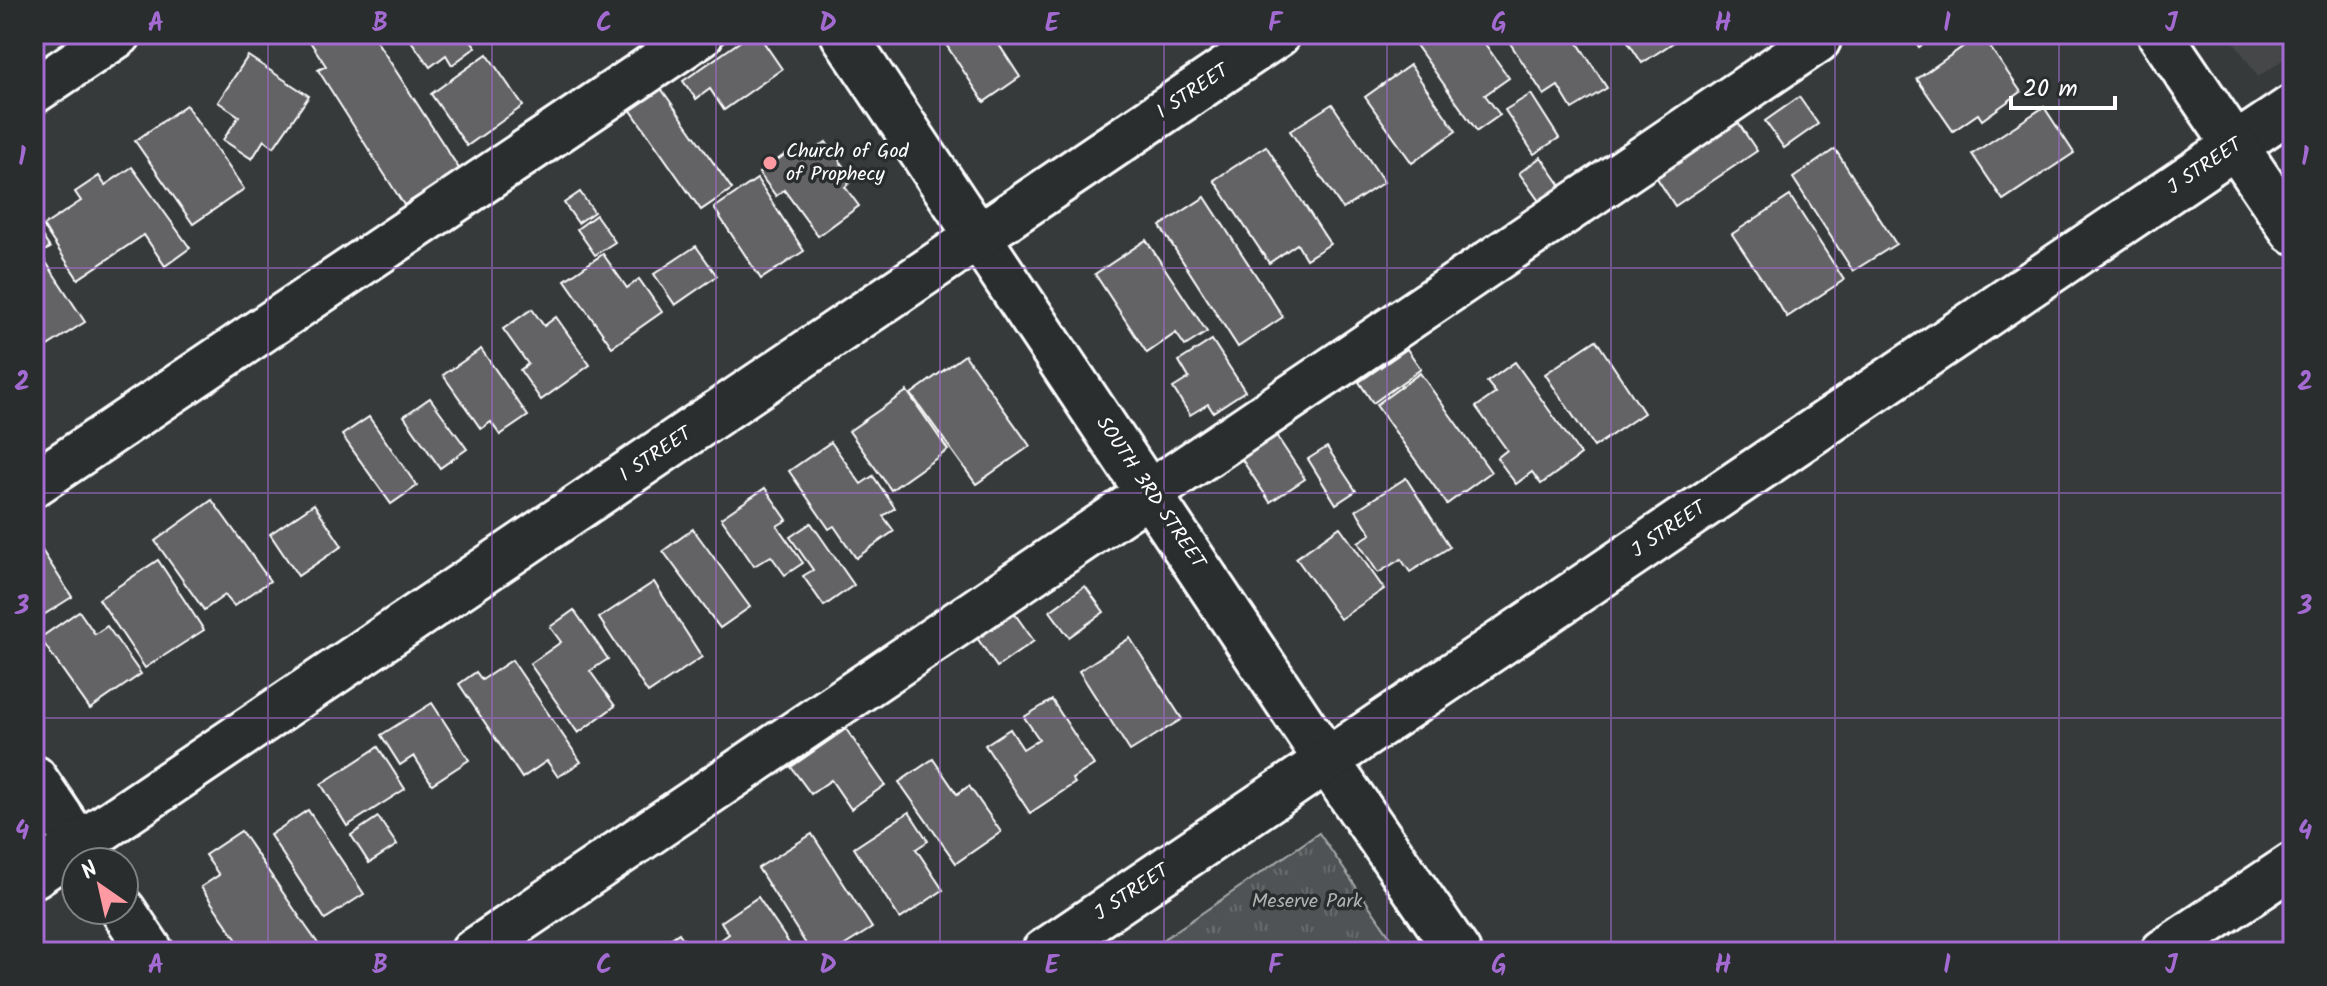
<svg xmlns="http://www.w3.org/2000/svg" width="2327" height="986" font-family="Kalam,sans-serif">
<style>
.built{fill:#444748}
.park{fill:url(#park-tufts);stroke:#a8a9aa;stroke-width:2}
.building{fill:#636465;stroke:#fff;stroke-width:2}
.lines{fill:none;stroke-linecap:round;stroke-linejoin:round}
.minor-casing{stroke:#fff;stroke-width:50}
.major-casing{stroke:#fff;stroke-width:50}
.minor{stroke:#2a2d2e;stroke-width:44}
.major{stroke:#2a2d2e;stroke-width:44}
.grid{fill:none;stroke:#a36bd2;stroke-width:2;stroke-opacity:0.55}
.poi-dot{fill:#ff9aa2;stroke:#2a2d2e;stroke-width:3}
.labels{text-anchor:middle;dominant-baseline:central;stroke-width:7;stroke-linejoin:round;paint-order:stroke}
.street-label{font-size:20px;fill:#fff;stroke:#2a2d2e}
.poi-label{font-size:20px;fill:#fff;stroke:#2a2d2e;text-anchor:start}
.park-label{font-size:20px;fill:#b0b2b2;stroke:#2a2d2e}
.neatline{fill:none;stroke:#a36bd2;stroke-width:3}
.grid-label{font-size:26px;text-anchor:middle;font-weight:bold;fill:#a36bd2}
</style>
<defs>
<pattern id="park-tufts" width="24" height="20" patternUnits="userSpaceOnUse" patternTransform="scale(2)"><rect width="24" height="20" fill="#505354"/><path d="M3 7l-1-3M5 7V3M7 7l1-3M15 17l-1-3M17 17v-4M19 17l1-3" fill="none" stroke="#6a6d6e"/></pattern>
</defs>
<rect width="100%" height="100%" fill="#373a3b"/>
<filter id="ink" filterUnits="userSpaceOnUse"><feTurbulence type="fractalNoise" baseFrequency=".0125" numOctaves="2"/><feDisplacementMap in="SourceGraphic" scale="16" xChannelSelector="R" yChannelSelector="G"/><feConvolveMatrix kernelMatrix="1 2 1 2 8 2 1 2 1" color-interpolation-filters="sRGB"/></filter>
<g filter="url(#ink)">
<path class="built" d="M2229,34H2293V53L2258,77Z"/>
<path class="park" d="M1319,833L1401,952H1145Z"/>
<g class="building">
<path d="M305,34H372L460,170L404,205L318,70L326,66Z"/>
<path d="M406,34H466L476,47L452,65L446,55L430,67Z"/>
<path d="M751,34H758L782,69L724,110L710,89L696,99L683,81Z"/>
<path d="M939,34H992L1020,77L984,102Z"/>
<path d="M1431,34H1478L1509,78L1485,95L1500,115L1477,131L1416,45Z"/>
<path d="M1504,34H1572L1607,88L1572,109L1558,86L1544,95Z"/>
<path d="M1623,34H1668L1674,42L1642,63Z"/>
<path d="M1911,34H1939L1919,47Z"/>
<path d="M1981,34L2021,92L1982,120L1978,114L1953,131L1917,79Z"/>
<path d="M487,54L523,106L467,146L431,94Z"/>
<path d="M248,56L309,96L274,147L264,140L252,159L223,140L239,116L218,102Z"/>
<path d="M1410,65L1456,131L1412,163L1365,97Z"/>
<path d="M655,80L732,189L701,210L625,102Z"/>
<path d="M1531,94L1559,138L1534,154L1505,110Z"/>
<path d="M1799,97L1818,124L1784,148L1765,121Z"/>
<path d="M1332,104L1384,182L1343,209L1290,131Z"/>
<path d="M186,105L244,189L193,224L135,141Z"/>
<path d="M2044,107L2074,153L2003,200L1972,154Z"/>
<path d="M1737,121L1757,151L1675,206L1655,175Z"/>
<path d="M826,142L853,180L845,187L859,206L818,236L784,190L776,196L759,173L797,146L805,157Z"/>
<path d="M1266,146L1330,244L1306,259L1297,244L1269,263L1214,180Z"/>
<path d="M1835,149L1896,244L1853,271L1793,178Z"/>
<path d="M1541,157L1566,193L1544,208L1519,173Z"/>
<path d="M132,167L190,248L165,266L144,235L78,279L43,226L81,201L75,192L99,176L105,185Z"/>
<path d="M757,179L804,251L761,279L714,208Z"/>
<path d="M580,192L594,212L578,223L564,203Z"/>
<path d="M1790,196L1844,280L1787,317L1732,234Z"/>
<path d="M1205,197L1283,317L1238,347L1160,226Z"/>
<path d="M596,215L615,242L595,255L577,229Z"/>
<path d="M34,224L50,248L40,253L85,322L38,352L34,345Z"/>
<path d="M1146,240L1207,332L1185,346L1176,333L1147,353L1095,274Z"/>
<path d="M696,246L717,276L675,305L654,274Z"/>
<path d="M603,254L627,288L639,279L662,312L612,347L565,280Z"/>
<path d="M532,309L544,326L556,317L590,365L541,400L520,370L528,364L503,329Z"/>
<path d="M1212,340L1245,391L1213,412L1208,404L1190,415L1173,388L1189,378L1179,361Z"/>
<path d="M1596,340L1644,413L1594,447L1545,374Z"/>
<path d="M481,349L528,416L500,435L491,422L481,429L443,375Z"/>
<path d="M1407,349L1421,369L1373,403L1359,382Z"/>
<path d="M965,355L1030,446L976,484L911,394Z"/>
<path d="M1515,362L1581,455L1541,484L1532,472L1516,484L1497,458L1507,450L1476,407L1496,393L1487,382Z"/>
<path d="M1420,373L1491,472L1447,504L1376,405Z"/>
<path d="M907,391L948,450L891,490L849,431Z"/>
<path d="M430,398L467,449L440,468L404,416Z"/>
<path d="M369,417L417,486L391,504L342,435Z"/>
<path d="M1272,429L1305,479L1270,502L1237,452Z"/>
<path d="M831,442L861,484L873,476L895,508L883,516L894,531L856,558L834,526L829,529L789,471Z"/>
<path d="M1327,447L1356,491L1336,504L1308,459Z"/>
<path d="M1406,478L1450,547L1410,572L1401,559L1378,573L1358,542L1371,534L1356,510Z"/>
<path d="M765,488L787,520L777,526L803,563L785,575L771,556L754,566L721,518Z"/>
<path d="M212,500L270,581L234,606L225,595L204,610L155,541Z"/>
<path d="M314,504L342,546L298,576L270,534Z"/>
<path d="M811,523L854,585L824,606L803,576L813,570L790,537Z"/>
<path d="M1340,527L1384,589L1340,619L1296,558Z"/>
<path d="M693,529L750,607L720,628L663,551Z"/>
<path d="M34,538L72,597L34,621Z"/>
<path d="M158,560L204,630L145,668L99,599Z"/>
<path d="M654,582L702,657L648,693L599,618Z"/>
<path d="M1085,586L1104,612L1069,637L1050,611Z"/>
<path d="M574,610L608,659L590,671L615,706L578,733L530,664L561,642L550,627Z"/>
<path d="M1012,610L1034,641L997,667L975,635Z"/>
<path d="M79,611L95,634L107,626L141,674L90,709L40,638Z"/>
<path d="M1130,638L1182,719L1130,751L1079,671Z"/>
<path d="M512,660L581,762L558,777L547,761L522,778L459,684L476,672L482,680Z"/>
<path d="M1052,700L1094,765L1072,779L1075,783L1030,813L985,745L1010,729L1023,749L1039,739L1024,717Z"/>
<path d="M432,703L469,760L432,784L414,756L400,765L381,735Z"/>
<path d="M846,729L885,785L851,809L831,780L811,794L791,767Z"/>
<path d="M378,747L405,789L347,826L321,784Z"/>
<path d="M933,759L957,794L969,786L1001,832L956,863L899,782Z"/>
<path d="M308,810L364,894L325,919L270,835Z"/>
<path d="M909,812L928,841L916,849L943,890L900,919L854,848Z"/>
<path d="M378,817L397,845L369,863L351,835Z"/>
<path d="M241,831L307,928L324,952H245L201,887L219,875L205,855Z"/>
<path d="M812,834L872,928L834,952H811L758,868Z"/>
<path d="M758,897L795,952H720L715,944L729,934L721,922Z"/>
<path d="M679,933L692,952H651Z"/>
</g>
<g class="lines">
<g class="minor-casing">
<g id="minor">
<path d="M843,34L1327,761L1458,952"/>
<path d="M34,91L119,34"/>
<path d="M34,484L701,34"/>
<path d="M34,778L91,862"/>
<path d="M34,875L1278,34"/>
<path d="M123,910L151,952"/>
<path d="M473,952L1818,40"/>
<path d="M1044,952L2293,107"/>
<path d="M2163,952L2293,865"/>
</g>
</g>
<g class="major-casing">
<path id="major" d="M2160,34L2293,231"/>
</g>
<use href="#minor" class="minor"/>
<use href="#major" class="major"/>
</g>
</g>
<path class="grid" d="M268,34V952M492,34V952M716,34V952M940,34V952M1164,34V952M1387,34V952M1611,34V952M1835,34V952M2059,34V952M34,268H2293M34,493H2293M34,718H2293"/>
<circle class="poi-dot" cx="770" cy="163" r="8"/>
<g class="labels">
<g class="street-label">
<text transform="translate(1193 92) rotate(-34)">I STREET</text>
<text transform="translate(2205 167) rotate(-34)">J STREET</text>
<text transform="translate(656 455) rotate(-34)">I STREET</text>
<text transform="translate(1150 493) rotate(56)">SOUTH 3RD STREET</text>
<text transform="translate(1669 530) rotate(-34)">J STREET</text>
<text transform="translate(1132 893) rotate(-34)">J STREET</text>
</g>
<g class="poi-label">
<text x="786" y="152">Church of God<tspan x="786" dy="23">of Prophecy</tspan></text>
</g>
<g class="park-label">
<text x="1307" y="902">Meserve Park</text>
</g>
</g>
<rect width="2327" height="986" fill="none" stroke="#2a2d2e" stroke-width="88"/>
<g transform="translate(100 886) rotate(326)"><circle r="38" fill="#2a2d2e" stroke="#7f8182" stroke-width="2"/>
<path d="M0-6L14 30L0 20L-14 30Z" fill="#ff9aa2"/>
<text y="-12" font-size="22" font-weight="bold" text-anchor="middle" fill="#ffffff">N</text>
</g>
<path d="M2011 96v12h104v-12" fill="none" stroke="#ffffff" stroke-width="4"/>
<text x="2023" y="96" font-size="24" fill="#ffffff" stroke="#2a2d2e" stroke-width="6" paint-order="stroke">20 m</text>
<rect x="44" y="44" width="2239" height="898" class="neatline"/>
<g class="grid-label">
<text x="156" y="31">A</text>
<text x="380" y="31">B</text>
<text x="604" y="31">C</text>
<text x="828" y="31">D</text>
<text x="1052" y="31">E</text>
<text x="1275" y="31">F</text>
<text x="1499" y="31">G</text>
<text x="1723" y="31">H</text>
<text x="1947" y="31">I</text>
<text x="2171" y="31">J</text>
<text x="22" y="165">1</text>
<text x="2305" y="165">1</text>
<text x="22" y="390">2</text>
<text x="2305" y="390">2</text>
<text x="22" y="614">3</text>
<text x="2305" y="614">3</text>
<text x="22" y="839">4</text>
<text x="2305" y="839">4</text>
<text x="156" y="973">A</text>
<text x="380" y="973">B</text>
<text x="604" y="973">C</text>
<text x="828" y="973">D</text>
<text x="1052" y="973">E</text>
<text x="1275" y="973">F</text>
<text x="1499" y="973">G</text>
<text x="1723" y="973">H</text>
<text x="1947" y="973">I</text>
<text x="2171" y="973">J</text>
</g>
</svg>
